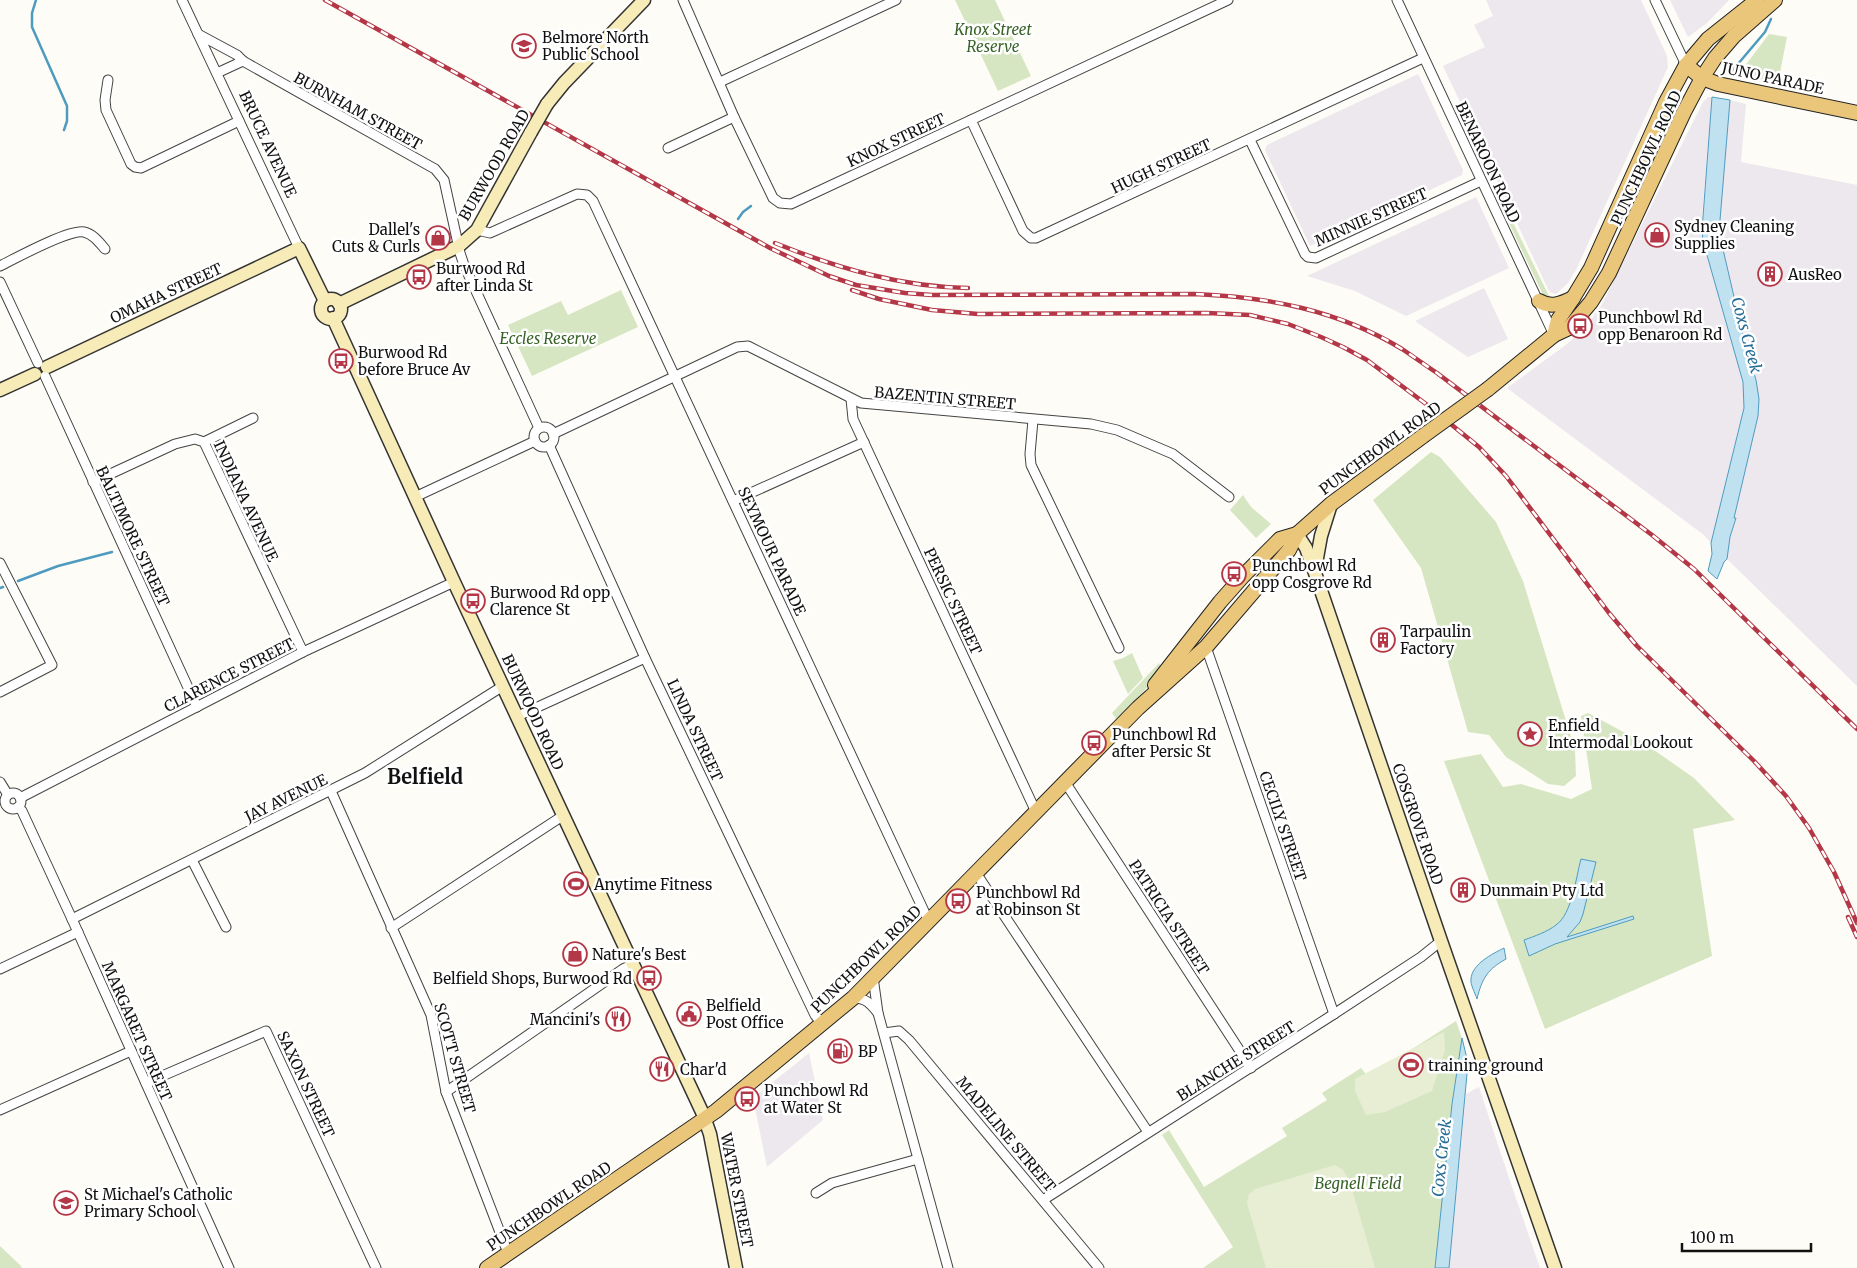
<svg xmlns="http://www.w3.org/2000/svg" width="1857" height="1268" font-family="Merriweather,serif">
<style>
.industrial{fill:#ede7ee}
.green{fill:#d7e6c2}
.pitch{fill:#e7eed3}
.water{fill:#c0e2f0;stroke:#4e9bc0}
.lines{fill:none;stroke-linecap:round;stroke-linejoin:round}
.stream{stroke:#4e9bc0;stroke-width:2.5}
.street-casing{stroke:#444;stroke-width:11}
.secondary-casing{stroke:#333;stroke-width:15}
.primary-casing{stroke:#222;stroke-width:16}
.street{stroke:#fff;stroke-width:9}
.secondary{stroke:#f7ebb8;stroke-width:12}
.primary{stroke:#eac67a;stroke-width:14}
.rail-casing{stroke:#b33746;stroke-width:4.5}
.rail{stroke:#fff;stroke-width:2.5;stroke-dasharray:8;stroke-linecap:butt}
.secondary-bridge-casing{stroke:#333;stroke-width:15;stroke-linecap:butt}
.primary-bridge-casing{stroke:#222;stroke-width:16;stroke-linecap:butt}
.secondary-bridge{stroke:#f7ebb8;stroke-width:12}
.primary-bridge{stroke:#eac67a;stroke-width:14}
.labels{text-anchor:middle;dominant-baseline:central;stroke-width:5;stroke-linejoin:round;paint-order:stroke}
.park-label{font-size:15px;font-style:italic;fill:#386327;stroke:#fff}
.poi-label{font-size:15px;fill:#111;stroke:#fff;text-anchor:start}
.street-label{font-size:15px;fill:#111;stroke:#fff}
.water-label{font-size:16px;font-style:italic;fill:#266e97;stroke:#fff}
.district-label{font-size:20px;font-weight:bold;fill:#111;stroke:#fff}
</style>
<rect width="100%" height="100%" fill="#fefcf6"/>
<g class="industrial">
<path d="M1486,0H1641L1667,56L1668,67L1576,270L1568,283L1556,294L1551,293L1548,289L1443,66L1485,47L1474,25L1493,16Z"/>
<path d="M1670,0H1729L1707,23L1688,37Z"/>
<path d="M1418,74L1463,170L1462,175L1310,246L1265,150L1267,145Z"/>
<path d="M1708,97H1712L1702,216L1703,241L1743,382L1744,408L1711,543L1704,535L1507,388L1567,344L1588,324L1601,306L1703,102Z"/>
<path d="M1730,100L1746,104L1741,162L1857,185V686L1727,559L1730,537L1736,519L1734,518L1759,410L1756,380L1741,327L1719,232Z"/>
<path d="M1476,197L1509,268L1406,316L1355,291L1307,276Z"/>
<path d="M1484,288L1508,339L1468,357L1415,321Z"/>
<path d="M809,1053L823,1120L767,1167L753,1098Z"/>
<path d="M1479,1087L1508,1175L1540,1268H1449L1466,1094Z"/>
</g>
<g class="green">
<path d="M955,0H995L1031,76L998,91Z"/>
<path d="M1769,34L1787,37L1778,83L1738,75Z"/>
<path d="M1503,202L1548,294L1552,300L1544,297L1500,204Z"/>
<path d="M621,290L638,327L532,376L508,325L561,301L568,315Z"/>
<path d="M1431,452L1440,457L1496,522L1523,581L1575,750L1576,776L1564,786L1548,784L1506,757L1489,735L1468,732L1421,568L1373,500Z"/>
<path d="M1243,495L1251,507L1271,524L1256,538L1230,510Z"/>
<path d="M1132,653L1143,678L1128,694L1113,661L1123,658Z"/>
<path d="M1159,663L1162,669L1138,698L1116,719L1112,713Z"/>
<path d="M1588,713L1644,743L1694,778L1735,820L1693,829L1712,956L1545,1029L1444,761L1481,754L1503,787L1521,784L1571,799L1592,789L1581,716Z"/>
<path d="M1456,1021L1462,1038L1452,1104L1435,1268H1203L1233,1247L1162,1135L1169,1130L1204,1187L1287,1136L1282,1128L1327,1100L1322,1093L1361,1068L1368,1077Z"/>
<path d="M0,1246L20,1265L22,1268H0Z"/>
</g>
<g class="pitch">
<path d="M1444,1032L1445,1050L1432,1091L1385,1112L1366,1115L1355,1091V1079Z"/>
<path d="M1335,1165L1343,1170L1350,1182L1375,1268H1266L1247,1203L1249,1194L1255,1189Z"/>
</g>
<g class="water">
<path d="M1712,97L1730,100L1719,232L1741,327L1756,380L1759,399L1758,416L1734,518H1736L1730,537L1727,559L1724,562L1717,579L1708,571L1712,554L1711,543L1744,408L1743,382L1703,241L1702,230Z"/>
<path d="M1581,859L1596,862L1583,914L1580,922L1567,937L1633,916L1634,919L1555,944L1529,956L1524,940C1535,936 1547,932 1556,925C1572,914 1576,877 1581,859Z"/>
<path d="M1504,948L1506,959C1488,969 1482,978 1477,999C1475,993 1470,984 1471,979C1472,964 1492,954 1504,948Z"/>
<path d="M1462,1038L1468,1063L1449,1268H1435L1452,1104Z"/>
</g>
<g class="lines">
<g class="stream">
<path d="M36,0L32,13V27L67,106V121L64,130"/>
<path d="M1732,71L1765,32L1771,19"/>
<path d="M738,219L743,212L751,206"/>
<path d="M18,581L58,566L112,552"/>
<path d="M0,588L3,587"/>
</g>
<g class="street-casing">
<g id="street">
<path d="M182,0L299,248"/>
<path d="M683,0L734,117L773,198L780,203L791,204L1228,0"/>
<path d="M1397,0L1554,335"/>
<path d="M1655,0L1686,65"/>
<path d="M198,34L237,55L243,61L435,169L444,180L460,253L464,265L539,428"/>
<path d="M217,73L243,61"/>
<path d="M108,80L105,100L106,110L131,164L135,167L141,168L239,121"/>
<path d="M720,82L896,0"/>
<path d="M971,120L1023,231L1031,238H1036L1423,58"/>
<path d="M1250,140L1305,254L1308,257L1316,258L1481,181"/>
<path d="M668,148L734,117"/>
<path d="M477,230L490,233L577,194L587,195L593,201L929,922"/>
<path d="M0,266C16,258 69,229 84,232C93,234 99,242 105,249"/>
<path d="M0,282L38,363"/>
<path d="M45,376L197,707"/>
<path d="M851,399L853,419L1036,812"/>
<path d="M1033,420L1030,454L1031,465L1119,648"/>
<circle cx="544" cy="437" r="10"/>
<path d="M553,434L737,347L748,346L861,403L1091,424L1117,430L1173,454L1229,497"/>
<path d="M204,442L253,418"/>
<path d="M549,445L645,658L815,1015L822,1024"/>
<path d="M93,482L175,444L195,439L204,442L303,652"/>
<path d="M415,497L535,441"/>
<path d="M733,501L864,442"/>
<path d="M0,563L52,665L0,692"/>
<path d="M1206,647L1334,1014"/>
<path d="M518,716L645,658"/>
<path d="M0,782L8,795"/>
<path d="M1065,782L1251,1068"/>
<path d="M331,791L431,1015L446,1092L508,1253"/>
<circle cx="13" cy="801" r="8"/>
<path d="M20,798L303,652L454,582"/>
<path d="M18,807L22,811L72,919L229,1268"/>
<path d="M192,860L226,927"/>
<path d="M976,873L1148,1132"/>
<path d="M72,919L365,773L503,686"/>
<path d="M391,928L564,815"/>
<path d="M0,969L78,932"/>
<path d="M873,977L878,1013L948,1268"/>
<path d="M853,998C866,998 870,1003 878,1013"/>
<path d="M884,1033L899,1031L909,1040L1099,1268"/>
<path d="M146,1083L266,1031L376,1268"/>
<path d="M446,1092L623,969L633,964"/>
<path d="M0,1110L131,1051"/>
<path d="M816,1193L832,1183L918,1159"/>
<path d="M1043,1200L1334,1014L1421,957L1441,941"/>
</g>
</g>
<g class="secondary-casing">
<g id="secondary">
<path d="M547,104L564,83L644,0"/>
<circle cx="331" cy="309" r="10"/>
<path d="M339,304L459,246L477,230L531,132"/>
<path d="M333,318L454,582L703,1114L710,1134L736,1268"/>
<path d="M47,367L299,248L325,301"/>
<path d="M0,390L35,374"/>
<path d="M1297,534L1306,548L1315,573L1441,941L1555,1268"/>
<path d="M1315,569L1321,536L1331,504"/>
</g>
</g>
<g class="primary-casing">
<g id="primary">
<path d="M1686,65L1702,78L1718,84L1857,113"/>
<path d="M1539,301C1551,308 1561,304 1573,298"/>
<path d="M1554,335L1558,320L1573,298L1591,268L1666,102L1686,65L1708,39L1757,0"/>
<path d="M1488,389L1554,335L1569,328L1591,302L1609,273L1684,112L1702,78L1715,58L1734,36L1775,0"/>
<path d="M1155,685L1220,602L1243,576L1280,539L1297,534"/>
<path d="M487,1268L716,1111L853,998L1138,708L1206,647L1289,550L1297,534L1331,504L1423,436"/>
</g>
</g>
<use href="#street" class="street"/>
<use href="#secondary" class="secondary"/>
<use href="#primary" class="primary"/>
<g class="rail-casing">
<g id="rail">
<path d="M325,0L770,248L829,276L856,285L905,293L932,295L1195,294C1268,297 1338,310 1402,349C1414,357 1425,365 1437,373L1652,535L1694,569L1857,729"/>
<path d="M775,243C837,268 901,287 968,288"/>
<path d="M852,290L879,299L932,310L978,314L1207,313L1250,315L1288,324L1321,337L1343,347L1367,360L1426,404L1479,447L1506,476L1609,613L1637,646L1754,761L1786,796L1809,828L1834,872L1857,923"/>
<path d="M1848,917L1857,937"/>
</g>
</g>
<use href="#rail" class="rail"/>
<g class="secondary-bridge-casing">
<path id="secondary-bridge" d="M531,132L547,104"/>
</g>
<g class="primary-bridge-casing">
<path id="primary-bridge" d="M1423,436L1488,389"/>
</g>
<use href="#secondary-bridge" class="secondary-bridge"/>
<use href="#primary-bridge" class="primary-bridge"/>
</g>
<defs>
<g id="school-ring" transform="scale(1.25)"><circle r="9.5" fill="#fff" stroke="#b33746" stroke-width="1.5"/><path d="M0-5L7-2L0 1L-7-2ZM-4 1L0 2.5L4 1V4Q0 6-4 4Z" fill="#b33746"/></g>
<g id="shop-ring" transform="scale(1.25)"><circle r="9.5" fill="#fff" stroke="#b33746" stroke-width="1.5"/><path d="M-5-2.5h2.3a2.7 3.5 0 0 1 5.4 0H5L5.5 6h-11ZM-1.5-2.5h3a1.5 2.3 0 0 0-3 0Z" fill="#b33746"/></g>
<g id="building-ring" transform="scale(1.25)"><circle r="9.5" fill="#fff" stroke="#b33746" stroke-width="1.5"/><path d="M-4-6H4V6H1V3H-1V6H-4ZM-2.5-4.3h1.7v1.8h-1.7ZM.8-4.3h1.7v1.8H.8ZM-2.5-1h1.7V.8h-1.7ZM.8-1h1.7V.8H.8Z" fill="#b33746"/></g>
<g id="bus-ring" transform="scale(1.25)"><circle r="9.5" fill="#fff" stroke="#b33746" stroke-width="1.5"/><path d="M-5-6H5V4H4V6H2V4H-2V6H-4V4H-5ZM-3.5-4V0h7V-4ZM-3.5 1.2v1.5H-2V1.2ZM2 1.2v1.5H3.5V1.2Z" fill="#b33746"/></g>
<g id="sight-ring" transform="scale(1.25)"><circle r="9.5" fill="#fff" stroke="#b33746" stroke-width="1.5"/><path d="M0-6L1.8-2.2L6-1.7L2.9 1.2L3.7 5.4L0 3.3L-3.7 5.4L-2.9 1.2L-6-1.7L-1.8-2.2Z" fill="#b33746"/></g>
<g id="stadium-ring" transform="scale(1.25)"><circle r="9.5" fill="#fff" stroke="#b33746" stroke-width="1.5"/><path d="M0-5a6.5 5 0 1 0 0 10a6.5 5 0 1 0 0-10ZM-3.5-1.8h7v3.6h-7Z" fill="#b33746"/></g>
<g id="civic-ring" transform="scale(1.25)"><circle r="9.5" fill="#fff" stroke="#b33746" stroke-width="1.5"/><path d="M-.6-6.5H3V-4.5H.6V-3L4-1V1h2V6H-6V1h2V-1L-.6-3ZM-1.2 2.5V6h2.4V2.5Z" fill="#b33746"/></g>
<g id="restaurant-ring" transform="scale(1.25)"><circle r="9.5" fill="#fff" stroke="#b33746" stroke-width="1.5"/><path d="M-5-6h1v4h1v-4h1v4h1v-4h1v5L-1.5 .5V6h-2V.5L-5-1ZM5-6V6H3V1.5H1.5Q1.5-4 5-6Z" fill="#b33746"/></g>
<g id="fuel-ring" transform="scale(1.25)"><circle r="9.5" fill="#fff" stroke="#b33746" stroke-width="1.5"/><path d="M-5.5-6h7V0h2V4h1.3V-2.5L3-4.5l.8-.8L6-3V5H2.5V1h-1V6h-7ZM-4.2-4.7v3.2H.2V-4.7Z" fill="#b33746"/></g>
</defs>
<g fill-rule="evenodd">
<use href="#school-ring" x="524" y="46"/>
<use href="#shop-ring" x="1657" y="235"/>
<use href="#shop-ring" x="438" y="238"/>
<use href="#building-ring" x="1770" y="274"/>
<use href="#bus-ring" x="419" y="277"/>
<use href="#bus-ring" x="1580" y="326"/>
<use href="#bus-ring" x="341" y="361"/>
<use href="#bus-ring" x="1234" y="574"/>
<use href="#bus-ring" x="473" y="601"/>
<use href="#building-ring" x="1383" y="640"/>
<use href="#sight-ring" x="1530" y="734"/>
<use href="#bus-ring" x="1094" y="743"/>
<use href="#stadium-ring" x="576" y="884"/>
<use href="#building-ring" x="1463" y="890"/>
<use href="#bus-ring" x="958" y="901"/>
<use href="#shop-ring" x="575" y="954"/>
<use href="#bus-ring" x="649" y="978"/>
<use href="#civic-ring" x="689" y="1014"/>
<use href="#restaurant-ring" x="618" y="1019"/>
<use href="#fuel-ring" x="840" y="1051"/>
<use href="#stadium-ring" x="1411" y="1065"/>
<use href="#restaurant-ring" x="662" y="1069"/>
<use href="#bus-ring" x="747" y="1099"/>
<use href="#school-ring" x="66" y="1203"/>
</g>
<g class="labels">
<g class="park-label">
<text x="993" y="29">Knox Street<tspan x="993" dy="17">Reserve</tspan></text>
<text x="548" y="338">Eccles Reserve</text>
<text x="1358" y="1183">Begnell Field</text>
</g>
<g class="poi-label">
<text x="542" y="37">Belmore North<tspan x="542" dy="17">Public School</tspan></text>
<text x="1674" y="226">Sydney Cleaning<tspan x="1674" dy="17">Supplies</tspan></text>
<text x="420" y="229" text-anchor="end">Dallel's<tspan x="420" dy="17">Cuts &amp; Curls</tspan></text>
<text x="436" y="268">Burwood Rd<tspan x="436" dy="17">after Linda St</tspan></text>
<text x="1788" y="274">AusReo</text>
<text x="1598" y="317">Punchbowl Rd<tspan x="1598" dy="17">opp Benaroon Rd</tspan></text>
<text x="358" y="352">Burwood Rd<tspan x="358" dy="17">before Bruce Av</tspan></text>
<text x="1252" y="565">Punchbowl Rd<tspan x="1252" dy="17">opp Cosgrove Rd</tspan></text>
<text x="490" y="592">Burwood Rd opp<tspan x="490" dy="17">Clarence St</tspan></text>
<text x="1400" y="631">Tarpaulin<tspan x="1400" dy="17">Factory</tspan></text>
<text x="1548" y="725">Enfield<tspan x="1548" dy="17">Intermodal Lookout</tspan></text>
<text x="1112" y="734">Punchbowl Rd<tspan x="1112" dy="17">after Persic St</tspan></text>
<text x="594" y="884">Anytime Fitness</text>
<text x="1480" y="890">Dunmain Pty Ltd</text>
<text x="976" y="892">Punchbowl Rd<tspan x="976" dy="17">at Robinson St</tspan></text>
<text x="592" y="954">Nature's Best</text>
<text x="632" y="978" text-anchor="end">Belfield Shops, Burwood Rd</text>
<text x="706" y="1005">Belfield<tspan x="706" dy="17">Post Office</tspan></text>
<text x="600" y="1019" text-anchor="end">Mancini's</text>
<text x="858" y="1051">BP</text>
<text x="1428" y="1065">training ground</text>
<text x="680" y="1069">Char'd</text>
<text x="764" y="1090">Punchbowl Rd<tspan x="764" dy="17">at Water St</tspan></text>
<text x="84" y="1194">St Michael's Catholic<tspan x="84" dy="17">Primary School</tspan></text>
</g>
<g class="street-label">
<text transform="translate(1773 78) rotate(12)">JUNO PARADE</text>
<text transform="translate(358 111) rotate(29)">BURNHAM STREET</text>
<text transform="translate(896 140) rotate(-25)">KNOX STREET</text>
<text transform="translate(268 144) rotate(65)">BRUCE AVENUE</text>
<text transform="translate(1646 158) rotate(-65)">PUNCHBOWL ROAD</text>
<text transform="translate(1488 162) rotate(65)">BENAROON ROAD</text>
<text transform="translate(494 165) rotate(-60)">BURWOOD ROAD</text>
<text transform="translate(1161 166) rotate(-25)">HUGH STREET</text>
<text transform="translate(1371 217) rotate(-24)">MINNIE STREET</text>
<text transform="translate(166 293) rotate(-25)">OMAHA STREET</text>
<text transform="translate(945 398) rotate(5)">BAZENTIN STREET</text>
<text transform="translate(1380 448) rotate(-36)">PUNCHBOWL ROAD</text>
<text transform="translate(246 501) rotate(65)">INDIANA AVENUE</text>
<text transform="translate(133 536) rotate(65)">BALTIMORE STREET</text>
<text transform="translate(772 551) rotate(65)">SEYMOUR PARADE</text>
<text transform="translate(953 601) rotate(65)">PERSIC STREET</text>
<text transform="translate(229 675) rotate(-27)">CLARENCE STREET</text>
<text transform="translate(533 712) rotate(65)">BURWOOD ROAD</text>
<text transform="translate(695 730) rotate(65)">LINDA STREET</text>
<text transform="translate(286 798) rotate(-26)">JAY AVENUE</text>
<text transform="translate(1418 824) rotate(71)">COSGROVE ROAD</text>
<text transform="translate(1283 826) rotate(71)">CECILY STREET</text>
<text transform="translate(1169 917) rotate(57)">PATRICIA STREET</text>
<text transform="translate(866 959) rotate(-44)">PUNCHBOWL ROAD</text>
<text transform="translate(137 1031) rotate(66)">MARGARET STREET</text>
<text transform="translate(455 1058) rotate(74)">SCOTT STREET</text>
<text transform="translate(1236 1061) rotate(-32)">BLANCHE STREET</text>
<text transform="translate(306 1084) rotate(65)">SAXON STREET</text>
<text transform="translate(1006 1134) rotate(50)">MADELINE STREET</text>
<text transform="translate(737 1190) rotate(79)">WATER STREET</text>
<text transform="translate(549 1206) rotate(-34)">PUNCHBOWL ROAD</text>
</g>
<g class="water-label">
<text transform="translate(1747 335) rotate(75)">Coxs Creek</text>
<text transform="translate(1441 1158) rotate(-84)">Coxs Creek</text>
</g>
<g class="district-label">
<text x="425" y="776">Belfield</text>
</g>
</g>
<path d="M1682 1243v8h129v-8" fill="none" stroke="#111111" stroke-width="2.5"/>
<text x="1690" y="1243" font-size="15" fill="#111111" stroke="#ffffff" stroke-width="4" paint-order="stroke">100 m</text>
</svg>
